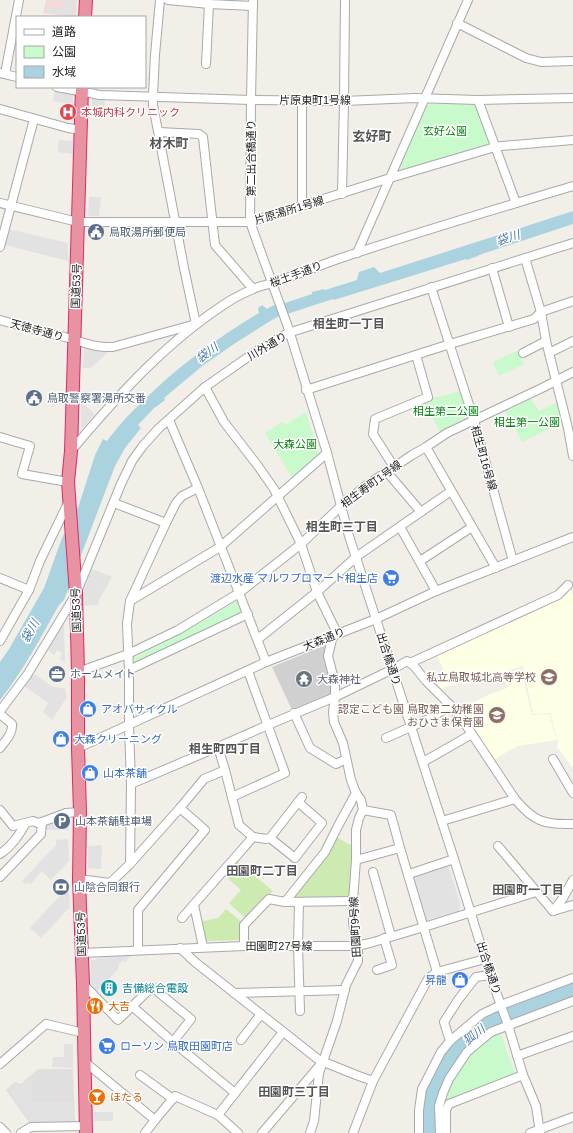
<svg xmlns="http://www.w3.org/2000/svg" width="573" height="1133" font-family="Arial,'Noto Sans JP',sans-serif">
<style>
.residential{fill:#e0dfdf}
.commercial{fill:#f2dad9}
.education{fill:#ffffe5}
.religious{fill:#d0d0d0}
.grass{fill:#cdebb0}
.park{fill:#c8facc}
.parking{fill:#e2e2e2}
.water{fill:#aad3df}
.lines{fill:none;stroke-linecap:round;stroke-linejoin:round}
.minor-casing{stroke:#a9a9a9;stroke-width:10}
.highway-casing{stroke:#dc2a67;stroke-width:14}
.minor{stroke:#fff;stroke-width:8}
.highway{stroke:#e892a2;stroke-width:12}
.labels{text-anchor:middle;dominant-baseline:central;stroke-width:3;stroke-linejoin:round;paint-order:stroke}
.street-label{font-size:11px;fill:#222;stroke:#fff}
.health-label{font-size:11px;fill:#be3a42;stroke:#fff;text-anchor:start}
.park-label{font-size:11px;fill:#0c8416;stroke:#fff}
.service-label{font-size:11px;fill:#4e5e75;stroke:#fff;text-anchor:start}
.shop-label{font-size:11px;fill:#366cbe;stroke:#fff;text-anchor:start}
.education-label{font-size:11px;fill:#785e54;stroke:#fff;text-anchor:end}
.worship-label{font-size:11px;fill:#5b616d;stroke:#fff;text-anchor:start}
.culture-label{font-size:11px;fill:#0d838f;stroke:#fff;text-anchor:start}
.food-label{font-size:11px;fill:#c56008;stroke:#fff;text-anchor:start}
.water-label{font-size:12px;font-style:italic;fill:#4a7aab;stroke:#fff}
.neighbourhood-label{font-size:12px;font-weight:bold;fill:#555;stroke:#fff}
.quarter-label{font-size:13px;font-weight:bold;fill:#555;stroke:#fff}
</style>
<rect width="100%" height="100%" fill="#f2efe9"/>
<path class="residential" d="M38,1069H73L75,1124L31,1125L6,1090L15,1082L21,1084Z"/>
<path class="commercial" d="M46,0H77L76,17L43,13Z"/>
<g class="education">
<path d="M569,585L572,594H573V768L557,747L558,741L550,713L533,714L523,666L492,676L482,677L438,689L434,685L446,675L436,653Z"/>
<path d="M521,669L532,715L549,714L557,740L518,746L492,760L458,710L490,694L507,688L505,673Z"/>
</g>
<path class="religious" d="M328,644L333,684L332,695L293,712L272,667Z"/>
<g class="grass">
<path d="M336,837L354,847L351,898L292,899Z"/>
<path d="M237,861L273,891L246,919L229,903L241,890L224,875Z"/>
<path d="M226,909L242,922L241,937L238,940L207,941L202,938L199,922L218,918Z"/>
</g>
<g class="park">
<path d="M431,104H473L477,107L490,142L487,145L402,170L400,168L426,107Z"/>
<path d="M519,350L524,364L499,376L493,362Z"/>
<path d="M460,391L467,414L465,418L440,432L424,402L433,398Z"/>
<path d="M530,398L539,411L557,402L561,421L554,426L522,442L505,410Z"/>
<path d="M306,412L319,455L293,479L265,433L282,422L285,425Z"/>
<path d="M236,601L239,602L242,613L133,665L131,661L134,658C169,640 203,623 236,601Z"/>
<path d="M500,1032L516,1076L444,1103L449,1086L463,1064L479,1046Z"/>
</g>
<g class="parking">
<path d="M63,0H75L74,16L46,12V8L63,9Z"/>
<path d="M55,91L73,94V105L53,101Z"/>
<path d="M92,99H105L104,112H92Z"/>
<path d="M59,140L73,141L72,154L58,152Z"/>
<path d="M89,197H101L99,216H88Z"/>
<path d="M8,229L68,243V261L5,245Z"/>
<path d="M86,348L102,352L109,351L91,368H83L84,349Z"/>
<path d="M81,402L95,414L81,430Z"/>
<path d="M92,569L112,577L99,600L98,605L83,606L82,595Z"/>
<path d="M62,624H64L65,662L60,659L62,653L57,650L54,655L48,650Z"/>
<path d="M34,674L53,687L65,688L67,697L52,720L43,712L48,703L24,686Z"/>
<path d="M68,818L69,830H46L45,825Z"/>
<path d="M68,839L69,861L51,880L42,871L30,885L28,882L25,884L22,881L56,845V840Z"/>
<path d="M102,845L101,869L88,868V846Z"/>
<path d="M448,865L460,903L459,911L427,920L425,919L412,877L414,875Z"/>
<path d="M66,889L69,890L70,907L41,938L30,928Z"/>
<path d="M132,955L125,962L123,960L118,966L119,968L97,992L91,986V960H96V958Z"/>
<path d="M64,1044H73V1068L52,1067L53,1057H64Z"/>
<path d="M31,1078L32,1102H73V1122H32L9,1091L16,1085L22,1086Z"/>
<rect x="93" y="1112" width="20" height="9"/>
</g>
<g class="water">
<path d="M573,211V224L479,255L478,256L467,260L466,259L334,300L333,299L287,314L277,317L267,323L234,344L201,367L164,398L165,400L156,407H155L138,425L141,428L125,448L115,466L64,600L59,605C41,637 23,671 0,700V662L9,649L44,588L62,538L79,505L95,455L103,439L107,441C117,427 129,414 142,402C177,367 217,338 259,313L258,308L262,305L267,309L283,300L285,303L312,294V292L324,289L325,290L357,280L359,272L374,267L380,273Z"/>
<path d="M573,982V997L498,1025L445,1080L437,1133H423V1100L426,1088L440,1059L453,1042L478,1020L493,1012Z"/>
</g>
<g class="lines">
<g class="minor-casing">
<g id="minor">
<path d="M168,0L209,4L253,6"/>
<path d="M253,0L251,100L250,222L288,327L327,453L349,536L376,619L454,859L490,975L508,1025L523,1075L536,1106L540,1133"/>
<path d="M457,23L526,58L541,62L573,61"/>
<path d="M206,64L209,4"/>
<path d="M0,73L17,77"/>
<path d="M5,74L19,0"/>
<path d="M57,87L100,95L251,100L344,101L415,98L478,100L573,98"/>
<path d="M478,100L516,203"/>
<path d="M0,109L68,128L82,130"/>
<path d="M159,132L199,134L203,137L215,245L253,289"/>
<path d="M342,194L344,101L345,0"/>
<path d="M0,203L78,222H250L390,178L495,147L501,146L573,140"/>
<path d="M302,206V100"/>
<path d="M0,247L34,119"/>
<path d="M357,253L468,0"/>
<path d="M525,258L541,312L546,341L568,428L573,456"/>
<path d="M492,268L509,327"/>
<path d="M431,287L474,420L513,561"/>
<path d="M0,320C22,326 44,332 65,337C83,342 95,348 113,347L196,324L184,268L153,105V96L155,55L160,0"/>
<path d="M523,353L546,341"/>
<path d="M549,353L573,341"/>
<path d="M205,387L224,422L258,466L274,489L301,544L317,592L337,633"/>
<path d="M306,390L450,344L534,319L541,312L573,301"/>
<path d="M169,420L198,488L266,662"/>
<path d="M0,437L30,446L22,474L68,482"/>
<path d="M426,447L496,568"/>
<path d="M71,451C118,395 169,339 231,300C238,296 246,292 253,289C259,286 266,285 273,283C296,275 318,266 341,258C418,232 496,209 573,186"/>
<path d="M394,467L373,434L375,419L428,397L416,355"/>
<path d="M387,472L421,512"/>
<path d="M114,503L166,523"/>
<path d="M400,527L436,591"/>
<path d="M420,561L472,527"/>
<path d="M0,578L29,590"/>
<path d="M130,601L220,547L327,453"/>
<path d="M258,639L317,592L356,557L451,491"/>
<path d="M0,641L29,590L40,561L69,501"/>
<path d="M410,663L558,595L568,585"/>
<path d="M129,670L248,614"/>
<path d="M78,672L128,654L178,630L239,593L301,544L342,505L364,487L412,455L426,447L447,433L544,387L573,372"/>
<path d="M0,711L27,675L76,594L121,484L132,461L142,447L158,429L205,387L258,350L288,333L573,243"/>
<path d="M294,713L310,748L336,764L346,759"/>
<path d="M0,714L12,724C13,734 5,741 0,748"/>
<path d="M386,738L433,717L450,705"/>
<path d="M218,747L225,770L239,825L253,837L266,839L270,838L295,858L322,823L298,802"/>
<path d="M78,748L266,662L376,619L436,591L573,537"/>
<path d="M553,759L573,793"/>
<path d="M423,762L472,734"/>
<path d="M131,784L218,747L268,725L335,697L393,669L407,661L414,666L426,681L450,705L462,719L515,799C533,821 544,825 573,824"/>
<path d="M232,797L285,773L248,671"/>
<path d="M0,810L13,826L33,821L38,823L42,822"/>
<path d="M442,821L515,799"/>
<path d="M270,838L302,797"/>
<path d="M498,846L553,911"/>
<path d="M0,854C12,846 19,835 26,823"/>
<path d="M356,860L400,848L391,815L363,810"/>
<path d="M130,864L131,784L129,725V670L127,624L130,601L166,523L176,503L182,496L198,488"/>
<path d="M373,872L391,936"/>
<path d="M409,874L454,859"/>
<path d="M0,877L41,834L42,822L66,813L80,812"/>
<path d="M79,879L110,883L130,864L180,808L204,779L225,770"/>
<path d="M285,902L325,852L338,826L356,793"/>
<path d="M299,902L298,946L300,1011"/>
<path d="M194,905L203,947"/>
<path d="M553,911L563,898L573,880"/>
<path d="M553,911L573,905"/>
<path d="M182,918L253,837"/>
<path d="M244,946V925L269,899L285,902L353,901"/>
<path d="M180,948L195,962L319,1060L356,1075L373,1081"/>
<path d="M138,950V910L205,830L180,808"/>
<path d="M82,953L244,946H356L370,943L424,927L536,892"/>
<path d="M377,970L392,965L384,938"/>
<path d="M437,972L485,959"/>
<path d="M83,984L118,1020L152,987L191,1019L173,1042L132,1006"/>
<path d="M234,993L345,990"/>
<path d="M241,1040L261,1014"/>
<path d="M450,1041L444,1022L458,1000L476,977L490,975"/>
<path d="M173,1042L235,1093"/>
<path d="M517,1056L573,1036"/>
<path d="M85,1062L155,1120L175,1096L218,1115L238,1133"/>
<path d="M0,1064L46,1024L84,1033"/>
<path d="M140,1075L173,1099"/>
<path d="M218,1115L283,1032"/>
<path d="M0,1127L6,1133"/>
<path d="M21,1133L31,1127L86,1126"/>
<path d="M145,1133L155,1120"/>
<path d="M262,1133L320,1065"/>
<path d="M310,1133L314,1121L319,1073L337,1021L346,985L358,961V952L356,946L353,922V901L356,860V830L359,818L363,810L361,800L356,793L351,780L343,743L334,722L333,712L335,697V683L328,656L333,635"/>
<path d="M353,1133L373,1081L428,979L437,972L400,848"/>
<path d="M419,1133V1110L422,1089L441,1052L450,1041L482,1014L501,1005L573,978"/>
<path d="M440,1133L439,1106L443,1093L449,1079L467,1052L491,1032L573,1001"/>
<path d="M446,1133V1110L449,1104L523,1075"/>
<path d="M530,1133L573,1117"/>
</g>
</g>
<g class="highway-casing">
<g id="highway">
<path d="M85,17L86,0"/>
<path d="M82,87L71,451L68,482L76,594L78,672V748L80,812L79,879L83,984L86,1133"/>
</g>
</g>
<use href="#minor" class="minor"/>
<use href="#highway" class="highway"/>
</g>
<defs>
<g id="hospital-disc" transform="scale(0.9)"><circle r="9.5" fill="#e0444e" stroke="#fff"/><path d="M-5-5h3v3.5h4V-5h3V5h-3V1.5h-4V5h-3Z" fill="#fff"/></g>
<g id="civic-disc" transform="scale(0.9)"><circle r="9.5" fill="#5c6f8a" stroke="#fff"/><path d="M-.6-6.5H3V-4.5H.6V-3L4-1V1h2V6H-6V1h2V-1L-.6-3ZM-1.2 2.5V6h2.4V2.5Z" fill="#fff"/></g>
<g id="supermarket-disc" transform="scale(0.9)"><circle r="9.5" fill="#3f7fe0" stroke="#fff"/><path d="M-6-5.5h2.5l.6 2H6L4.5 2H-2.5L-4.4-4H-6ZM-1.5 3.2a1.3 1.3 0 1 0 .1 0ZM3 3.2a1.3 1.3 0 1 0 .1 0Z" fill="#fff"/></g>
<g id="office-disc" transform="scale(0.9)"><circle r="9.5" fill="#5c6f8a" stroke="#fff"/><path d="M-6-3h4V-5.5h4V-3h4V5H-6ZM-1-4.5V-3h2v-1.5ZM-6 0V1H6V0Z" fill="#fff"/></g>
<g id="school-disc" transform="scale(0.9)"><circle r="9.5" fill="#8d6e63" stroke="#fff"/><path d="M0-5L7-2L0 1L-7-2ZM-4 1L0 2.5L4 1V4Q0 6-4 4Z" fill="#fff"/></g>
<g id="temple-disc" transform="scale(0.9)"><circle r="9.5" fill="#6b7280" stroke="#fff"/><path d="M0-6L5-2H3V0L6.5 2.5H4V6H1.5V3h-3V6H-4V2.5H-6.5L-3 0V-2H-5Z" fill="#fff"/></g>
<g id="shop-disc" transform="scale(0.9)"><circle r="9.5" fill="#3f7fe0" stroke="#fff"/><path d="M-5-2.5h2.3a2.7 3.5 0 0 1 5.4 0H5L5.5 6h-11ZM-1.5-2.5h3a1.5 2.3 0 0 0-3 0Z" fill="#fff"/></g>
<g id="parking-disc" transform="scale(0.9)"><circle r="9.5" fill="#5c6f8a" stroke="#fff"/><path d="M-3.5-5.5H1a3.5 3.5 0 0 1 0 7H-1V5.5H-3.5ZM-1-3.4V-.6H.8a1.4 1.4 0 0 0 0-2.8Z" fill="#fff"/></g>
<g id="bank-disc" transform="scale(0.9)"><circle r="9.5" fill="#5c6f8a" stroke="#fff"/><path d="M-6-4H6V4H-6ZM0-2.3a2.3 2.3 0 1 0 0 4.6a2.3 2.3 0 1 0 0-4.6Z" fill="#fff"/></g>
<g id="building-disc" transform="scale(0.9)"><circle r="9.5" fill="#0f9aa8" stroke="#fff"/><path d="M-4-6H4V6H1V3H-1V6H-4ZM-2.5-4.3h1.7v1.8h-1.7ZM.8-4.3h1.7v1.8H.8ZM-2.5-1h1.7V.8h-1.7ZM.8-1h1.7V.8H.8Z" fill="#fff"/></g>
<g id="restaurant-disc" transform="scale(0.9)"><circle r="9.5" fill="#e8710a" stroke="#fff"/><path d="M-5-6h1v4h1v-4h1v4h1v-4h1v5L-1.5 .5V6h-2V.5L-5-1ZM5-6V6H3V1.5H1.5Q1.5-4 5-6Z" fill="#fff"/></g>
<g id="bar-disc" transform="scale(0.9)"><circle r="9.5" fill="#e8710a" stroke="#fff"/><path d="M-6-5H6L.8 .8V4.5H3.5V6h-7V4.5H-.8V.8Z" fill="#fff"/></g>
</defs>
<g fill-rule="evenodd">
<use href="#hospital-disc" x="68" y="112"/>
<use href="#civic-disc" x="96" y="232"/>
<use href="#civic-disc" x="34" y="398"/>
<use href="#supermarket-disc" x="391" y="578"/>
<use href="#office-disc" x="57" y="674"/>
<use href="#school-disc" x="549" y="677"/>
<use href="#temple-disc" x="304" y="679"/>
<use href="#shop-disc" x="88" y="709"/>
<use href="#school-disc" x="497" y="715"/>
<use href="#shop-disc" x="61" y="739"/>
<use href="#shop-disc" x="90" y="773"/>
<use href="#parking-disc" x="62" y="821"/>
<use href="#bank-disc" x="61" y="887"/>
<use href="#shop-disc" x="460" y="980"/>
<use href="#building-disc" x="109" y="988"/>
<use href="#restaurant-disc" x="95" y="1006"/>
<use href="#supermarket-disc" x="107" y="1046"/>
<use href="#bar-disc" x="97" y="1097"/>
</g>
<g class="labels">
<g class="street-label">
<text x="315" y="100">片原東町1号線</text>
<text transform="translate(251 158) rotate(-90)">第二出合橋通り</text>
<text transform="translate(289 210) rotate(-17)">片原湯所1号線</text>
<text transform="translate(296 274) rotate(-20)">桜土手通り</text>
<text transform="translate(76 286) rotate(-88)">国道53号</text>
<text transform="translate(37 330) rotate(15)">天徳寺通り</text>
<text transform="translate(267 346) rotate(-31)">川外通り</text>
<text transform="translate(484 458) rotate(74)">相生町16号線</text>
<text transform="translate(371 484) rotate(-36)">相生寿町1号線</text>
<text transform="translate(76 610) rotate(-92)">国道53号</text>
<text transform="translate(324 639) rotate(-22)">大森通り</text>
<text transform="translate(389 659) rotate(72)">出合橋通り</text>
<text transform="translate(355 927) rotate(-93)">田園町9号線</text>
<text transform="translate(81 934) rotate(-92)">国道53号</text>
<text x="279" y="946">田園町27号線</text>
<text transform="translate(489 968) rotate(72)">出合橋通り</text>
</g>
<g class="health-label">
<text x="81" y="112">本城内科クリニック</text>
</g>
<g class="park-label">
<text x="445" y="131">玄好公園</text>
<text x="446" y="411">相生第二公園</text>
<text x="527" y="422">相生第一公園</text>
<text x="295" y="444">大森公園</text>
</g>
<g class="service-label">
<text x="109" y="232">鳥取湯所郵便局</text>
<text x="47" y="398">鳥取警察署湯所交番</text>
<text x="70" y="674">ホームメイト</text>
<text x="75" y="821">山本茶舗駐車場</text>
<text x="74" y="887">山陰合同銀行</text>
</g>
<g class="shop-label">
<text x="378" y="578" text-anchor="end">渡辺水産 マルワプロマート相生店</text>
<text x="101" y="709">アオバサイクル</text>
<text x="74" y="739">大森クリーニング</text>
<text x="103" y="773">山本茶舗</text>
<text x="447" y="980" text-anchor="end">昇龍</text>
<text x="120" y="1046">ローソン 鳥取田園町店</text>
</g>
<g class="education-label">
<text x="536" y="677">私立鳥取城北高等学校</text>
<text x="484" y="709">認定こども園 鳥取第二幼稚園<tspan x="484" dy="13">おひさま保育園</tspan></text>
</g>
<g class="worship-label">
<text x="317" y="679">大森神社</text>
</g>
<g class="culture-label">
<text x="122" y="988">吉備総合電設</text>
</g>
<g class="food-label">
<text x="108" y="1006">大吉</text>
<text x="110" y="1097">ほたる</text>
</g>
<g class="water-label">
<text transform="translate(508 238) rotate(-18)">袋川</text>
<text transform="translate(207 353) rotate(-36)">袋川</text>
<text transform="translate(30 631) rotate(-60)">袋川</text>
<text transform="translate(474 1035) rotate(-38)">狐川</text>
</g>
<g class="neighbourhood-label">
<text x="349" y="324">相生町一丁目</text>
<text x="342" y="527">相生町三丁目</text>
<text x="225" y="749">相生町四丁目</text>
<text x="262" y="871">田園町二丁目</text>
<text x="528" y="890">田園町一丁目</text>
<text x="294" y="1092">田園町三丁目</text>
</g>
<g class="quarter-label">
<text x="372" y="136">玄好町</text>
<text x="169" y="143">材木町</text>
</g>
</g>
<rect x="16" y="16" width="130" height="72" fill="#ffffff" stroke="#a7a7a7"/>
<rect x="24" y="29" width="20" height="6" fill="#ffffff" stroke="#a7a7a7"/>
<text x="52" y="36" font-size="12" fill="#222222">道路</text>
<rect x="24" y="46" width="20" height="12" fill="#c8facc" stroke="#a7a7a7"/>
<text x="52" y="56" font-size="12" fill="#222222">公園</text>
<rect x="24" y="66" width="20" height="12" fill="#aad3df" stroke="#a7a7a7"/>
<text x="52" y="76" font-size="12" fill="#222222">水域</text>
</svg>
